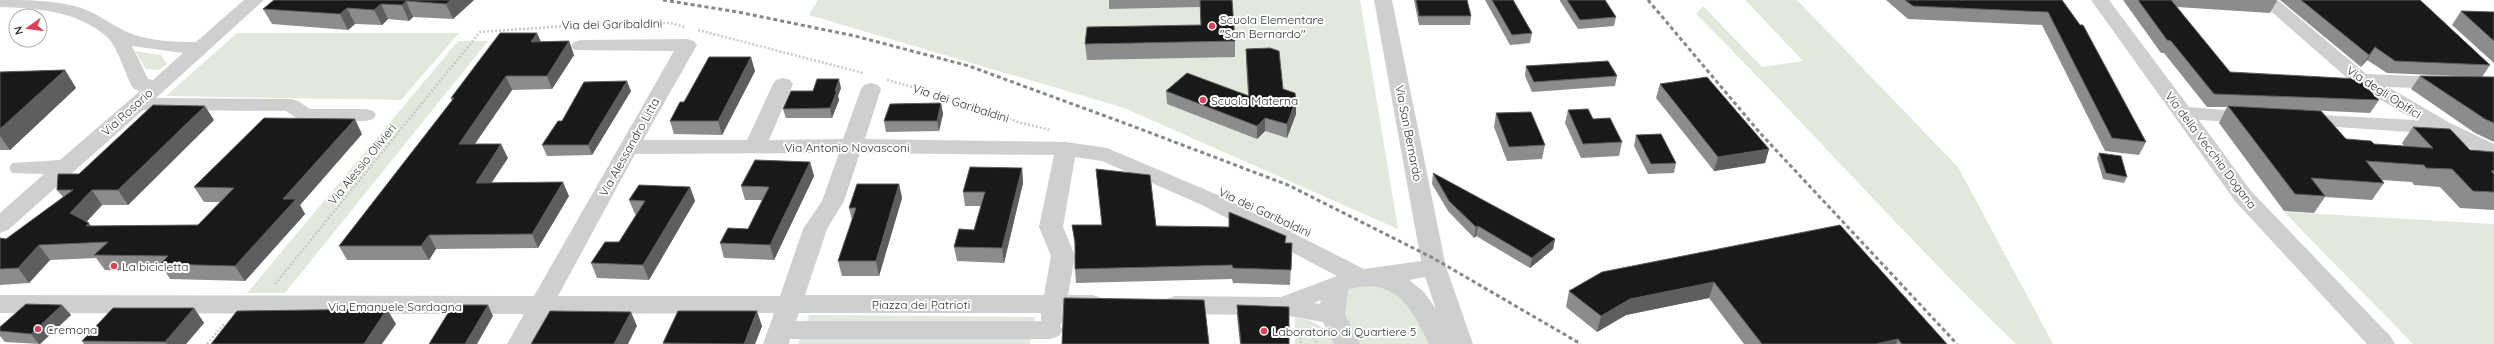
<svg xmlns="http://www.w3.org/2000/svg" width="2494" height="344" font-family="Quicksand,sans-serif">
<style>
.green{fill:#e3e8dc}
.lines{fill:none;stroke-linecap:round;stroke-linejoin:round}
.path{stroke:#c9c9c9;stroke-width:2.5;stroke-dasharray:2 2;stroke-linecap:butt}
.minor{fill:#cfcfcf;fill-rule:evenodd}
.rail{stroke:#878787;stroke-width:3;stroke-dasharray:4 3;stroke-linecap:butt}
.wall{fill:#8c8c8c}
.shaded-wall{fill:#5e5e5e}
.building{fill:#191919;stroke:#5e5e5e}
.poi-dot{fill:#db4259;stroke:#fff;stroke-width:1.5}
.labels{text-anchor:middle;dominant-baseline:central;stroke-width:4;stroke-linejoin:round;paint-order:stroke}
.poi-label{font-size:12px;fill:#323232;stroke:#fff;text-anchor:start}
.street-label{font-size:12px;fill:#323232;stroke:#fff}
</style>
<rect width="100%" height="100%" fill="#fff"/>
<g class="green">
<path d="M818,0H1360L1398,229L1124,108L809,15Z"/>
<path d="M1745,0H1797L1958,167L2053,344H2016C1906,238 1804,122 1696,14L1703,6L1762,67L1803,61Z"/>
<path d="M237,33H459L401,100L166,96Z"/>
<path d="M458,41H488L285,293H247Z"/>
<path d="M135,51L161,55L167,64L159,70L146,69Z"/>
<path d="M2284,212L2494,224V344H2413Z"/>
<path d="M1363,284C1402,284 1415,312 1430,344H1360C1347,325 1338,311 1349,289Z"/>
<path d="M809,315L1035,317L1030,344H798Z"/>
<path d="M1295,318C1315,319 1325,328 1336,344H1295Z"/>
</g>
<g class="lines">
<g class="path">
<path d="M698,30L863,73"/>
<path d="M887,80L955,99L1021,123L1051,130"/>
<path d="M275,284L480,32L607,23H670L685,27"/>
<path d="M1300,329L1301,344"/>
<path d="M1310,330L1317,344"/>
<path d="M207,344L224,324"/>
</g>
<g class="minor">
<path d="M0,0C27,0 53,0 78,7C96,12 110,24 127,32C147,41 173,42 196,42L244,0H264L156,98L291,99L298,101L310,109H366L373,111L376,115L373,119L366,121H305L298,119L286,111L143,110L8,230L0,233V213L44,174L12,173L9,168L12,163L60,160L140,91L134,89L131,85C126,74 116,45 108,38C79,11 37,8 0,7ZM132,46L183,53L153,80L148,79Z"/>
<path d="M1374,0H1392L1446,267L1473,344H1429C1411,307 1396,277 1349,289L1348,292L1345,314L1360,344H1334L1323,322L1283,315L1175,314L1166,311L1163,305L1166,299L1175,296L1281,297L1337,276L1202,205L1102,161L1075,157L1063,227L1075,256L1068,295H1093L1102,298L1105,304L1102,310L1093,313H1066L1060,326L1063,330L1059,336L1050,339H790L789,344H763L774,313L549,314L533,344H507L524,314L0,313V295L534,296L674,51L574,50L571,46L574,42L581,40L687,39L694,41L697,45L643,140H747L773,84L776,80L783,78L790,80L793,84L769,140L843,139L861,89L864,85L871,83L878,85L881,89L865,139L1066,142L1107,148L1218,195L1364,269L1421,261ZM839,153L822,201L803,229L780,296H558L635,154ZM860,153L1054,155L1039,227L1051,256L1044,295H805L827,229L844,201ZM1425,277L1436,309L1424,292L1409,280ZM1321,300L1320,304L1314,303ZM799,313H1041V321H796Z"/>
<path d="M2091,0H2109L2189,107L2260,113L2263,117L2260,121L2253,123L2199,120L2251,191L2391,337L2395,344H2367L2235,201Z"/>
<path d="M2258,0H2278L2366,74L2494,79V91L2388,87L2450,123L2494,144V159L2439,134L2294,124L2291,120L2294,116L2301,114L2415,120L2354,84Z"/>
</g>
<g class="rail">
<path d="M663,0L738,12L855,36L969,66L1135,127L1288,185L1433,258L1581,344"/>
<path d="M1648,0L1760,133L1957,344"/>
</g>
</g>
<g class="wall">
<path d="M274,0H474L453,19L413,17L409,21L388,19L382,25L355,24L348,30L272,24L263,9Z"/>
<path d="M1109,0H1232L1235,41V57L1087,60L1085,44L1201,25L1200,7L1109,9Z"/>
<path d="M1414,0H1467L1471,16L1470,25H1419Z"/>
<path d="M1485,0H1513L1532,33L1530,43L1510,45Z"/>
<path d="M1560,0H1605L1616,17L1614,26L1578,29L1560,1Z"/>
<path d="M1886,0H2062L2146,142L2139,155L2105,151L2042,25L1908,19Z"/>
<path d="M2123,0H2276L2277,1L2270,13L2177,7L2230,72L2379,100L2370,113L2306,110L2346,139L2374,144L2404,146L2402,143L2413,127L2470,150L2494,152V210L2460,208L2440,187L2414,185L2412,182L2382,180L2384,183L2372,200L2325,197L2314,213L2284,211L2219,123L2227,107H2207L2164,53H2161Z"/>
<path d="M2280,0H2420L2490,65L2482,77H2494V142L2475,133L2411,89L2420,76H2456L2387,73L2367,60L2361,67Z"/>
<path d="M2461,11L2494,12V63L2452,25Z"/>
<path d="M569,41L574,55L552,89L512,90L475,144L508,158L491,183L569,196L538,248L436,249L429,260H347L339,246L452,101L451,98L541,42Z"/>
<path d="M1246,49L1283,89L1296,100V114L1287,138L1265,131L1257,139L1167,104L1166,91L1248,95L1246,62Z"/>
<path d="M1526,66L1617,76L1615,86L1532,92L1525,76Z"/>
<path d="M65,70L76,88L10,150H0V72Z"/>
<path d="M755,71L722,135L674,134L670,121L684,102Z"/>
<path d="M1660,84L1769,149L1765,163L1714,171L1656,98Z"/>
<path d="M841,88L838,96L839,100L832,118H786L783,109L813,91Z"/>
<path d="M631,91L592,155L547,156L542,145Z"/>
<path d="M941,103L943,114L939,131L886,132L884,121Z"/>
<path d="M1568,110L1593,119L1622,142L1619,156L1581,158L1565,123Z"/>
<path d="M1496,113L1545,145L1542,159L1507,161L1494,127Z"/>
<path d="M214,120L128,205H102L86,222L91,226L198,225L220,202H204L194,187L362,134L300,205L305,214L245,281L170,279L165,271L105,270L96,258L50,260L29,283L0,285V238L6,239L63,197L57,190L79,174Z"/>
<path d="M1636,135L1676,163L1674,173L1648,174L1634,146Z"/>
<path d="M2099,153L2127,177L2124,183L2103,179L2097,158Z"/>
<path d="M810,162L814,176L774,260L724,258L720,243L748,229L762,200H745L741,186Z"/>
<path d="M1022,168L1023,183L1004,263L957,261L954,247L974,230L981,206H965L963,192Z"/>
<path d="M1433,173L1555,239L1553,249L1530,268L1476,236L1474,238L1448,211L1432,184Z"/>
<path d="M899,184L902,198L879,276H842L838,261L852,220L849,208Z"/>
<path d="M690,187L695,201L649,280L597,278L591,263L619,242L636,215L635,214L629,200Z"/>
<path d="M1072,225L1156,226L1285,243H1292L1290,285L1233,283L1232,279L1076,283L1075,269V247Z"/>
<path d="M1840,225L1947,344H1744L1709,298L1626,315L1597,332L1566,307L1569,291Z"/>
<path d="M62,305L71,315L40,344L5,342L0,336V327Z"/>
<path d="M1237,305L1289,344H1240L1237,316Z"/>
<path d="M194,308L204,323L186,344H84L82,341Z"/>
<path d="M762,326L755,344H663V343Z"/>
</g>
<g class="shaded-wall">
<path d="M451,0H474L453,19L446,4Z"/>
<path d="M406,1L413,17L409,21L402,5Z"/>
<path d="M381,4L388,19L382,25L374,10Z"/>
<path d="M347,8L355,24L348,30L340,14Z"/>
<path d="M537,33L543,46L531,42Z"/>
<path d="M569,41L574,55L552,89L547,76Z"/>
<path d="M2375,47L2367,60L2361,67L2369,55Z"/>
<path d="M751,57L755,71L722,135L718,121Z"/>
<path d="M65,70L76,88L10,150L0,136V129Z"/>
<path d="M506,76L512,90L465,158L459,144Z"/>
<path d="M839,79L841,88L838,96L839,100L832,118L830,108L835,91Z"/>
<path d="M627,81L631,91L592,155L588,145Z"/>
<path d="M1296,100V114L1287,138V124Z"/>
<path d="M941,103L943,114L939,131L937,121Z"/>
<path d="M205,106L214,120L128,205L118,190Z"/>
<path d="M1265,118V131L1257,139V126Z"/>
<path d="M355,119L362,134L300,205L305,214L245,281L235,266L283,199Z"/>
<path d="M501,144L508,158L482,197L476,183Z"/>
<path d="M1769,149L1765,163L1714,171L1718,157Z"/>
<path d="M810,162L814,176L774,260L770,245Z"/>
<path d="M1022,168L1023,183L1004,263L1002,248Z"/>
<path d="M563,182L569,196L538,248L532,234Z"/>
<path d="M899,184L902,198L879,276L876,261Z"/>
<path d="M690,187L695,201L649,280L643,265Z"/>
<path d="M92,190L102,205L81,228L70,213Z"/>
<path d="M89,223L99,238L86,226Z"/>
<path d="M1478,226L1476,236L1474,238L1476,227Z"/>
<path d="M429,235L436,249L429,260L421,246Z"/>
<path d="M1555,239L1553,249L1530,268L1532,258Z"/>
<path d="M39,245L50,260L29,283L18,268Z"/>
<path d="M1714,282L1709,298L1626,315L1597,332L1601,316L1630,299Z"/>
<path d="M62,305L71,315L40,344H39L31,334Z"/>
<path d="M488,305L493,316L477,344H465Z"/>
<path d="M194,308L204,323L186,344H167L165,342Z"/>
<path d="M387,309L396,324L382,344H364Z"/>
<path d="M757,311L762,326L755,344H744Z"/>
<path d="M631,312L637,326L628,344H614Z"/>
<path d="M1898,339L1896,344H1876Z"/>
</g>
<g class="building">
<path d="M274,0H451L446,4L406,1L402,5L381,4L374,10L347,8L340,14L263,9Z"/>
<path d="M1200,0H1232L1235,41L1085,44L1087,27L1201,25Z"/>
<path d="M1416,0H1467L1471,16H1419Z"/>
<path d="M1492,0H1513L1532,33L1512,35Z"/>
<path d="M1567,0H1605L1616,17L1580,20Z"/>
<path d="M1905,0H2062L2080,25H2083L2146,142L2112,138L2048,12L1913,6Z"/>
<path d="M2138,0H2171L2230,72L2359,79L2379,100L2214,94L2171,41L2167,40Z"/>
<path d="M2301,0H2420L2490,65L2395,61L2375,47L2369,55Z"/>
<path d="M2461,11L2494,12V41Z"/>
<path d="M500,33H537L531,42L569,41L547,76H506L459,144H501L476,183L563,182L532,234L429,235L421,246H339L454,98H451Z"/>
<path d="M1270,48L1279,51L1283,89L1295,93L1296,100L1287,124L1265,118L1257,126L1166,91L1187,73L1249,96L1246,49Z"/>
<path d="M709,57H751L718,121H670L680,102H684Z"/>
<path d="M1608,61L1617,76L1534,82L1526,66Z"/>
<path d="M65,70L0,129V72Z"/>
<path d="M2420,76L2494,77V123L2485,119Z"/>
<path d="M1707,77L1769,149L1718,157L1660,84Z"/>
<path d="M817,79H839L835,91H837L830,108L783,109L791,91H813Z"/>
<path d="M627,81L588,145H542L558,121H562L584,82Z"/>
<path d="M941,103L937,121H884L890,104Z"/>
<path d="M153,105L205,106L118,190H92L70,213L89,223L86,226L198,225L234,188L194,187L264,118L355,119L283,199H296L235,266L160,264L168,256L94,255L108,242L39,245L18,268L0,269V238L6,239L73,190H57L58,174H79Z"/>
<path d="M2228,106L2321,111L2346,139L2371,141L2374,144L2433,148L2413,127L2450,129L2470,150L2494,152V171H2491L2494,174V192L2473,191L2452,169L2426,168L2424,165L2366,161L2384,183L2311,178L2325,196L2295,194Z"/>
<path d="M1588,109L1593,119L1610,118L1622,142L1583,144L1568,110Z"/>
<path d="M1531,112L1545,145L1509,147L1496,113Z"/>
<path d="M1661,134L1676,163L1651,164L1636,135Z"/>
<path d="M2099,153L2121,156L2127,177L2106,173Z"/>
<path d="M755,160L810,162L770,245L720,243L728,228L748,229L769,187L741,186Z"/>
<path d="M970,167L1022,168L1002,248L954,247L959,229L974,230L985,192H963Z"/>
<path d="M1096,169L1150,175L1156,226L1229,227V212L1286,236L1285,243H1292L1291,270L1233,268L1232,265L1075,269V242L1072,225H1102Z"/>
<path d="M1433,173L1555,239L1532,258L1478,226L1476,227L1449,201Z"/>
<path d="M857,184H899L876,261H838L856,208H849Z"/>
<path d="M639,185L690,187L643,265L591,263L605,242H619L645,201L629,200Z"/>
<path d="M1840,225L1947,344H1902L1898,339L1876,344H1762L1714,282L1630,299L1601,316L1569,291L1602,272Z"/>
<path d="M1064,298L1204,300L1209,344H1062Z"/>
<path d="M26,304L62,305L31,334L0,331V327Z"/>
<path d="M453,305H488L465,344H429Z"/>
<path d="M1237,305L1289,307V344H1241Z"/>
<path d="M113,308H194L165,342L82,341Z"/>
<path d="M387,309L364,344H211L237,311Z"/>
<path d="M550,311L631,312L614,344H531Z"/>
<path d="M678,311H757L744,344L663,343Z"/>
</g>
<g class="poi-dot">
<circle cx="1212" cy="26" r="4"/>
<circle cx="1203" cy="100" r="4"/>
<circle cx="114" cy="266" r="4"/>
<circle cx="38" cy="329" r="4"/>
<circle cx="1264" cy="331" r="4"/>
</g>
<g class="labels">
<g class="poi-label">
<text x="1220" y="19">Scuola Elementare<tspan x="1220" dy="14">"San Bernardo"</tspan></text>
<text x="1211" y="100">Scuola Materna</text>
<text x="122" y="266">La bicicletta</text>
<text x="46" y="329">Cremona</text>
<text x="1272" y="331">Laboratorio di Quartiere 5</text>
</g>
<g class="street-label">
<text transform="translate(612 24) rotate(-1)">Via dei Garibaldini</text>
<text transform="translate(2384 92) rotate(33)">Via degli Opifici</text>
<text transform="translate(961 103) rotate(18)">Via dei Garibaldini</text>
<text transform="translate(127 112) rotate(-42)">Via Rosario</text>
<text transform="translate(1409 133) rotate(79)">Via San Bernardo</text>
<text transform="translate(629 147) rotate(-61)">Via Alessandro Litta</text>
<text x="847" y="147">Via Antonio Novasconi</text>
<text transform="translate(2211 150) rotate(53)">Via della Vecchia Dogana</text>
<text transform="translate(362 164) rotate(-51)">Via Alessio Olivieri</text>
<text transform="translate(1265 212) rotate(25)">Via dei Garibaldini</text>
<text x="921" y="304">Piazza dei Patrioti</text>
<text x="395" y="306">Via Emanuele Sardagna</text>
</g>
</g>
<g transform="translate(28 28) rotate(256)"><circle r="19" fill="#ffffff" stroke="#adadad"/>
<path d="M0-3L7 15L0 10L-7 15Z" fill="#db4259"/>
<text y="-6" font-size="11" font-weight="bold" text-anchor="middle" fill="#323232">N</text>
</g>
</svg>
